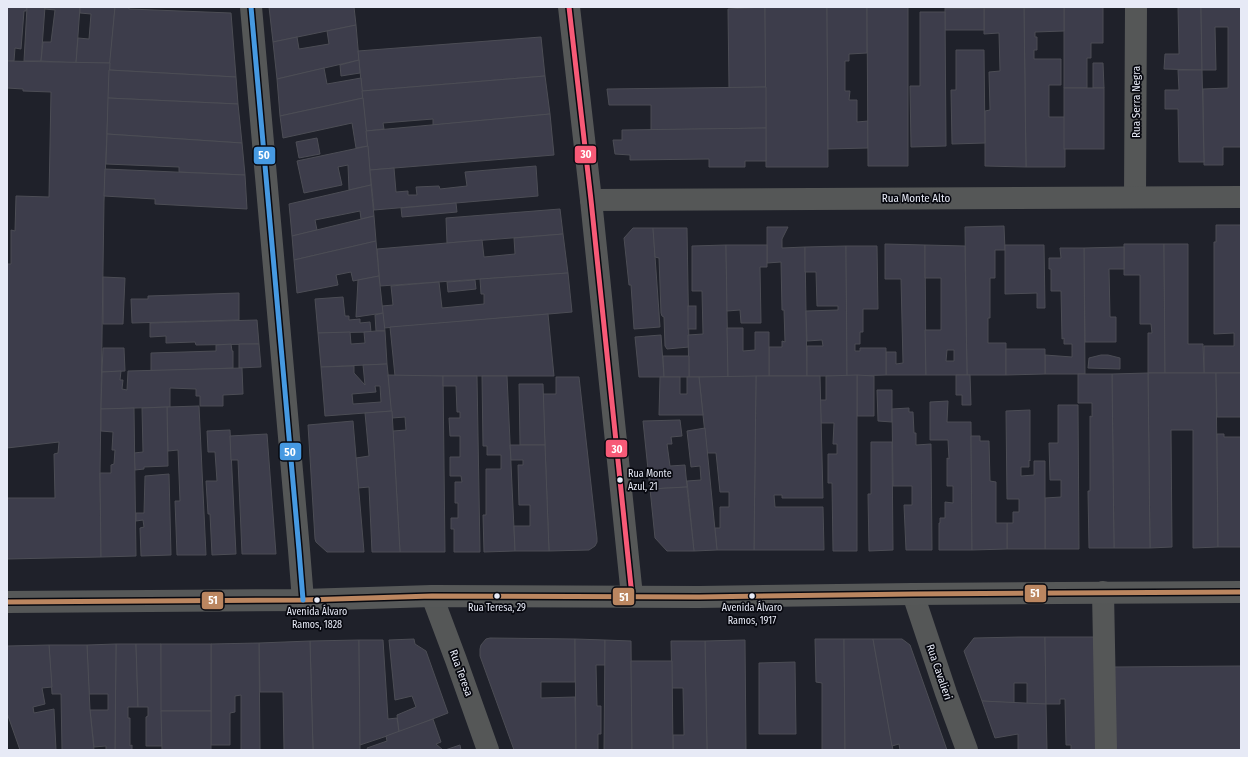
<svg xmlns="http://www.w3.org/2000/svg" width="1248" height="757" font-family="'Fira Sans Condensed',sans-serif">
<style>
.building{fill:#3d3d4b;stroke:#4c4d55;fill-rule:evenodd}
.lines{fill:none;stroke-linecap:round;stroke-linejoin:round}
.minor{stroke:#555757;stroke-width:22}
.major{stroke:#565858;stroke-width:22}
.bus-1-casing{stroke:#07080f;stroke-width:8}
.bus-2-casing{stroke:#07080f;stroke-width:8}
.bus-3-casing{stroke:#07080f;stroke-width:8}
.bus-1{stroke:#bb8660;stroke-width:5}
.bus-2{stroke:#f75a77;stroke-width:5}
.bus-3{stroke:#4699e1;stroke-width:5}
.bus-dot{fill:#e7eaf6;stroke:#07080f;stroke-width:1.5}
.labels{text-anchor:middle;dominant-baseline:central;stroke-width:3.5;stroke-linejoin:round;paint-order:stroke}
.bus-label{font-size:10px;fill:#e7eaf6;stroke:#07080f}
.street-label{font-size:11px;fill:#e7eaf6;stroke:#07080f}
.line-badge{stroke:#07080f;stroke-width:1.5}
.badge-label{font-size:11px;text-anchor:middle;font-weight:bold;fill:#fff}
</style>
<rect width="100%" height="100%" fill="#1f212a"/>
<g class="building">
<path d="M7,7H27L26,11H24L21,49L15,48L14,61H7Z"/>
<path d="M27,7H45L41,61H24Z"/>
<path d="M45,7H80L76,63L41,61L43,42H51L55,10L45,9Z"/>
<path d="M80,7H115L110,63H76L78,38L89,39L91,14L80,13Z"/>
<path d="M115,7H129V9L231,13L236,77L109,70Z"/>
<path d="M269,7H354L356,25L273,42Z"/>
<path d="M740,7H765L740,8Z"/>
<path d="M765,7L766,87L729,88L728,9Z"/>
<path d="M765,7H827L828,167H766Z"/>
<path d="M827,7H867V53L849,54V61H845V91H850L849,100H857V122L868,121V148L828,149Z"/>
<path d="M867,7H908V166H868Z"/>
<path d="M945,7H1054L945,9Z"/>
<path d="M1064,7H1103V43H1091V58H1087V88H1064Z"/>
<path d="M1064,7V31L1035,32V37H1037V50H1034V59H1061V85H1049V117H1065V167H1026L1024,8Z"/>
<path d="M1178,7H1201L1202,70L1164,69L1165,54H1179Z"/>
<path d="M1201,7H1241V147H1223V165H1204L1203,89L1228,88V27H1215L1216,70H1202Z"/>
<path d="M984,8H1024L1026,167L985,166V111L990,110L989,72L1000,71L999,33L984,34Z"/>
<path d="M984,8V30H945V9Z"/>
<path d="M920,12H945L946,146L911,147L910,86H920Z"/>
<path d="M356,25L359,60L277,79L273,42L297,37L299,49L329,44L327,31Z"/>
<path d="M541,37L545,76L362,91L358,51Z"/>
<path d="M956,50H984L985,143L952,144L951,90H956Z"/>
<path d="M359,60L360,73L341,76L340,65Z"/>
<path d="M7,61L110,63L104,201L100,473L101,557L7,559V498H55L54,454L58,453L59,442L7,448V264H11V230L15,231L16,196L49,197L51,92L23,91V89L7,88Z"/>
<path d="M1093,63H1103L1104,88H1093Z"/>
<path d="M324,68L327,84L361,78L363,98L280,116L277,79Z"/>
<path d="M109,70L236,77L238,104L108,98Z"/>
<path d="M1178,70H1202L1204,162H1179L1178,109H1165V90H1179Z"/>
<path d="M545,76L550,114L433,125V119L383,123L384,129L366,131L362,91Z"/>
<path d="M766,87V128L651,130V105H609L607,89Z"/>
<rect x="1064" y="88" width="40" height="61"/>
<path d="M108,98L238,104L242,143L107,134Z"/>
<path d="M363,98L368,146L356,148L352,123L283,138L280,116Z"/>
<path d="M550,114L554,155L370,170L366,131Z"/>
<path d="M766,128V161H745V167H709V159L630,160V155L615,154L613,140H622V130Z"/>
<path d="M107,134L242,143L245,175L179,172V167L106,164Z"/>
<path d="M317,138L320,154L299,158L296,142Z"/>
<path d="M368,146L371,185L349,190L348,165L338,167L342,185L304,193L297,161Z"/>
<path d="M536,166L538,196L374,210L370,170L394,168L396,192L408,191V195H417L416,187L439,186L440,189L467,186L465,172Z"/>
<path d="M105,169L245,175L247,209L155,204V199L104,196Z"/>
<path d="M371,185L374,216L361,219L360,211L315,220L317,230L292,236L289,204Z"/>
<path d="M456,203L457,212L402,217L401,208Z"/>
<path d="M560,209L563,234L447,243L446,218Z"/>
<path d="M374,216L376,241L294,260L292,236Z"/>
<path d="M1216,225H1241V373H1204V346H1234V333L1214,334V242H1216Z"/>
<path d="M1004,226L1005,250H995V278H990V318H988V343H1006V375H967L965,227Z"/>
<path d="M767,227H788L782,239V248L805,247L807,376H769V347H782V341L785,342L784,310H782L781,262L767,263Z"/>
<path d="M633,228H653L660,327L634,329L631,285H629L624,238Z"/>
<path d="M653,228H687L689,347L667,349L665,346L664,317L662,316L661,313L659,258L655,257Z"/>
<path d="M563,234L568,273L380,286L377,249L482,240L484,257L515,254L514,238Z"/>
<path d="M376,241L379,276L353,281L351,272L336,275L338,285L297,293L294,260Z"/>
<path d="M885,244L925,245L926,375H886V352H896V364L903,363L901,279H885Z"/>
<path d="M1124,244H1164L1165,373H1148V333H1152L1151,324H1140V275H1124Z"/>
<path d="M1164,244H1188V344H1203L1204,373H1165Z"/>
<path d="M726,245L728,377H689L688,335L703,334L702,291H692V246Z"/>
<path d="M726,245H767V267H760L761,323H741L740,310L727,311Z"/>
<path d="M925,245L965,246L967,375H926L925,330H941V278H925ZM947,350H954V361H946Z"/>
<path d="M1005,245H1044L1045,308H1037V293L1005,294Z"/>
<path d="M846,246L847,376H807V346H823L822,340L807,341L806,311L838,310V306H817L816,272H805V247Z"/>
<path d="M846,246H877L878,309H863V332H860V344H855V351H860V348H886V375L847,376Z"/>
<path d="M1124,247V269H1109L1110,317H1116V342H1085L1084,248Z"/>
<path d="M1060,248H1084L1085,374H1045V355L1072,357V344H1064V338L1062,339L1061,291H1051V269H1049V258H1061Z"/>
<path d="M568,273L572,312L384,328L382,306L393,305L391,286L439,282L442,308L484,304V294H481L480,279Z"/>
<path d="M379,276L383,313L356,317L358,280Z"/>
<path d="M103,277L125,278L123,324H103Z"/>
<path d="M475,280L476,289L448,292L447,282Z"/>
<path d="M239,293V320L132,323L131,299H148V296Z"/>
<path d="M343,297L345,316H349V320L360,319V323L370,322L371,332L318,333L315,299Z"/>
<rect x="688" y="306" width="8" height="23"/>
<path d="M383,313L385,331H376L375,315Z"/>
<path d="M548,314L554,376H395L390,327Z"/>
<path d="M257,320L259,344L196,345L195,342L166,343V336L150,337V323Z"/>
<path d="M727,328H743V351L755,350V332H769V376L728,377Z"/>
<path d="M376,331H385L387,364L321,367L318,333L350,332L351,344L365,343L364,332Z"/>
<path d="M661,335L664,377H639L635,337Z"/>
<path d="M231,344L232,351H233V368L151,371V353L216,351V345Z"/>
<path d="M239,344H259L261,367L239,368Z"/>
<path d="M103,348H124L125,371L102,372Z"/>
<path d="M1006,349H1045V374L1006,375Z"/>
<path d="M1101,355H1108L1120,358V369L1088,368L1089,358Z"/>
<path d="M663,356H689V377H664Z"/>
<path d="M387,364L392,411L325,416L321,367L354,366V373L365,385L363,365ZM375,386H380L381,402L353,404L352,394L376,392Z"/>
<path d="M242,368L243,394L223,395V406H200V396H196V389L170,388V407L101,409L102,372L121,371L120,380H123L122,389L127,390L128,371Z"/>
<path d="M1148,373H1216L1218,547L1193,548V430H1171L1172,547L1150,548Z"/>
<path d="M1148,373L1150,548H1114L1112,374Z"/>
<path d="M1216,373H1241V417H1217Z"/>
<path d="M1078,374H1112L1114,548H1089L1088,491H1090V416L1092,417V403H1078Z"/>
<path d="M388,375L443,376L445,552H400L393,431L406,430L405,417L392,418Z"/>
<path d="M857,375L874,376V416H857Z"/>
<path d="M857,375V551H833L832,483H828V454H837V444H833L834,423H821L820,400H826V376Z"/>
<path d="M956,375H970L971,405H962V395H956Z"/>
<path d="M443,376H477L480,552H454V529H451V518H458V503H455V482H462L461,476H450V457H460V436H450L449,418H460V412H457L456,386H443Z"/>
<path d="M482,376H507L515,551L484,552L483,515H486V469H501V455H487V446H483Z"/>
<path d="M756,376H820L823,498H782V495H774L775,507H823L824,550H754Z"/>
<path d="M756,376L754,550H717L715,528H720V507H729V492H720L716,453H707L699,377Z"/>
<path d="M556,377H579L597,538V542L595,546L589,550L549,551L543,394H556Z"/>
<path d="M660,377H680V394H687V377H699L703,415H659Z"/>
<path d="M519,384H543L545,445H520Z"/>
<path d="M877,390H892V422L878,421Z"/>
<path d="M948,401L947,422H971L972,550H939V523H940V518H945V502L953,503V486H947V458L949,459L948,440H930V402Z"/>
<path d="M1058,405H1078L1079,549H1045V498L1061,497V480H1050L1049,443H1058Z"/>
<path d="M199,406L206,555H177L175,501H180L178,450L168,451L167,407Z"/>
<path d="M167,407L168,466L144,467V469L135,470L134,453L143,452L142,408Z"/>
<path d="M134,408L136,556L101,557L100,473H111V465L114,464L115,450H112L113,432L101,431V409Z"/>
<path d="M909,408V412H913L914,433H916V445L931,444L932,550H906L904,505H912V486H893L892,409Z"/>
<path d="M1030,410V461L1029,460V467H1021V476L1034,475V461H1045V549H1007V523H1013V512H1019V499H1007L1006,411Z"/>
<path d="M392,411L400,552H372L369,487L358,488L356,458L369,456L365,413Z"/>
<path d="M680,420L682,436L671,437L672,444H667L670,466L685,465L687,487L650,489L643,421Z"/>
<path d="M353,421L364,552H327L316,542L315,539L308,425Z"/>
<path d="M705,428L717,550L694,551L687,481L701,480L700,466L691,467L687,431Z"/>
<path d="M230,430L236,554L212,555L210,514H208L206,481H217L215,452H208L207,431Z"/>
<path d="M267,434L276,554H242L238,460H231L230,436Z"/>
<path d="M1217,434H1224V437H1241V547H1218Z"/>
<path d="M971,436H980V441H989L990,481L996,482V523H1007V549L972,550Z"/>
<path d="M871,442H892L893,550L869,551L868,494H871Z"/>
<path d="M510,445H545L549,551H515L514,526H530V505H519L518,465H523V460H511Z"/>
<path d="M169,474L171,555L141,556L140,528L144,527L143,520L136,521V513H144L145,476Z"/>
<path d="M687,487L694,551H667L655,538L650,489Z"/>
<path d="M1020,637H1045L1046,704H1027V683H1014V703L982,701L964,651L974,638Z"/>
<path d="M1045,637H1094L1097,750H1071V745H1066L1065,699H1060V704H1046Z"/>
<path d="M490,638L575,639V682H541V698L575,697L576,750H514L480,656V649L481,645L486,639Z"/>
<path d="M414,639L415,644L426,651L448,713L399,732L397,715L416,707L412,696L395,700L389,640Z"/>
<path d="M575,639L605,640V665H596L597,706H601V734H598V750H576Z"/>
<path d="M815,639H844L845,750H822V683L816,682Z"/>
<path d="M844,639H873L893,750H845Z"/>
<path d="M873,639H902L910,645L947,750H900L899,744L892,746Z"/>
<path d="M359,640L360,750H313L310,641Z"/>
<path d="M359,640H383L388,719L397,718L399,732L360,745Z"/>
<path d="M605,640L631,641L632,750H604Z"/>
<path d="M745,640L746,750H707L705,641Z"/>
<path d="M310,641L313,750H284L283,692H260L259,643Z"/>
<path d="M671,641H705L707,750H673V735H684L683,688H672Z"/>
<path d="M259,643L260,750H241V695L235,696V712L230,713V745H211V644Z"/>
<path d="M116,644H136L138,707H128V718H130V746L132,745V750H115Z"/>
<path d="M116,644L115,750H106V746L94,747L90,710H108V694H89L87,645Z"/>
<path d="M136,644H161L162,746H146V717L148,716V707H138Z"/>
<rect x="161" y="644" width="50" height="67"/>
<path d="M49,645H87L90,710L94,750H62L61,694H52Z"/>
<path d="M49,645L52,687L42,688L45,704L33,707L34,713L54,709L56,750H20L7,713V646Z"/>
<path d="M631,661H672L673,750H632Z"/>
<path d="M795,662L796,734H759V663Z"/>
<path d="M1241,666V750H1114L1113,667Z"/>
<path d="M982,701L1046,704L1047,750H1018V734L995,738Z"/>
<path d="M161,711H211V750H162Z"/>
<path d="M433,719L441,742L436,744L443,750H368L367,748L387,741L386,736Z"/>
<path d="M460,745L461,750H445Z"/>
</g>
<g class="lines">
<g class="minor">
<path d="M251,7L299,550L303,600"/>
<path d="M569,7L591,200L632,596"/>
<path d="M1135,197L1136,7"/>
<path d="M591,200L1241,197"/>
<path d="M1103,592L1106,750"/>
<path d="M913,594L946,693L967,750"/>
<path d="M432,596L456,660L488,750"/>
</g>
<path class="major" d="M7,602L303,600L432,596L699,597L913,594L1241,592"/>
<g class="bus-1-casing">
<path id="bus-1" d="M7,602L303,600L432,596L699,597L913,594L1241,592"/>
</g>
<g class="bus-2-casing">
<path id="bus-2" d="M569,7L591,200L632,596"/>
</g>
<g class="bus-3-casing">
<path id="bus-3" d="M251,7L299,550L303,600"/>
</g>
<use href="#bus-1" class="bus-1"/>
<use href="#bus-2" class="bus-2"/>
<use href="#bus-3" class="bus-3"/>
</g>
<g class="bus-dot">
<circle cx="620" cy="480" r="3.5"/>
<circle cx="497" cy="596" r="3.5"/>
<circle cx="752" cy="596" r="3.5"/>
<circle cx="317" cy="600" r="3.5"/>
</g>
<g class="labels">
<g class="bus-label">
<text x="628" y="474" text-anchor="start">Rua Monte<tspan x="628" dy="13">Azul, 21</tspan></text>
<text x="497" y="608">Rua Teresa, 29</text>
<text x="752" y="608">Avenida Álvaro<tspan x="752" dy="13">Ramos, 1917</tspan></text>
<text x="317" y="612">Avenida Álvaro<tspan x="317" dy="13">Ramos, 1828</tspan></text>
</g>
<g class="street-label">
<text transform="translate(1136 102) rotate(-90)">Rua Serra Negra</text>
<text x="916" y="198">Rua Monte Alto</text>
<text transform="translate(939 672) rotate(71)">Rua Cavalieri</text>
<text transform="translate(461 673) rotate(70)">Rua Teresa</text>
</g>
</g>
<g class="line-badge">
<rect x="574" y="145" width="23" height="19" rx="4" fill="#f75a77"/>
<rect x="253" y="146" width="23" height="19" rx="4" fill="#4699e1"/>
<rect x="605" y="439" width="23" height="19" rx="4" fill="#f75a77"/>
<rect x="279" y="442" width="23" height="19" rx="4" fill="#4699e1"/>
<rect x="1024" y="584" width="23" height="19" rx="4" fill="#bb8660"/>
<rect x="612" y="587" width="23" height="19" rx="4" fill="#bb8660"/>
<rect x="201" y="591" width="23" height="19" rx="4" fill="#bb8660"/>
</g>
<g class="badge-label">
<text x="586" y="158">30</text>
<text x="264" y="159">50</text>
<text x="617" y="453">30</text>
<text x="290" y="456">50</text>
<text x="1035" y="597">51</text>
<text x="624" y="601">51</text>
<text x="213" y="604">51</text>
</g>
<rect width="1248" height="757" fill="none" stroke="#e7eaf6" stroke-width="16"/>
</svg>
